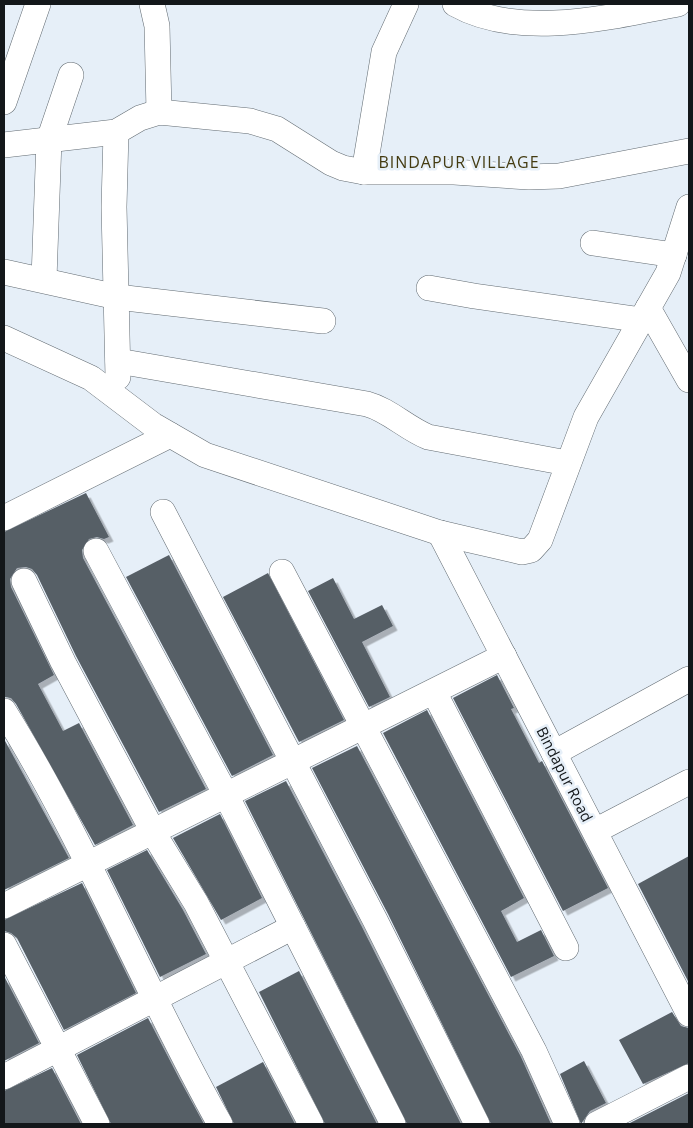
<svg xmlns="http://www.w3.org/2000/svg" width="693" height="1128" font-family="'Open Sans',sans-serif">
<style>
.building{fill:#565e66;filter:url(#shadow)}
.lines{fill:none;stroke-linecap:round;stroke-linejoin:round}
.minor-casing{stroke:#626b72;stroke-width:26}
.minor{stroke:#fff;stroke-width:25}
.labels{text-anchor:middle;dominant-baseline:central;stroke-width:5;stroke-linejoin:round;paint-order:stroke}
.street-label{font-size:15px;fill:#13171a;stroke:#e6eff8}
.neighbourhood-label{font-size:16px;letter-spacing:1px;fill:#443b11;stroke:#e6eff8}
</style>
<defs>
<filter id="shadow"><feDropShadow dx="4.5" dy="4.5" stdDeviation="0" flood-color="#0004"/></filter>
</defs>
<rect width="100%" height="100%" fill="#e6eff8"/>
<g class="building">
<path d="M86,493L109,537L104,539L97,537L89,539L82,550L83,558L206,789L159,812L76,656L37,575L32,569L26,567L17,568L10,579L11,587L54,675L38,684L63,731L79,723L133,825L95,845L16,704L11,698L4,697V532Z"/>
<path d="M169,555L273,755L232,776L126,577Z"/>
<path d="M268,573L344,720L299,742L223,597Z"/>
<path d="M333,578L354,619L382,605L393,626L362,642L390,697L369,707L308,591Z"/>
<path d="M497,675L514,708L511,709L539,763L542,761L608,888L563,911L453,698Z"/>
<path d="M427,710L524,898L501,911L517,942L541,930L554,956L511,977L383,733Z"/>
<path d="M4,739L69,858L4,890Z"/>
<path d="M357,746L521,1057L551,1124H491L388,914L312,768Z"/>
<path d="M286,781L362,927L461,1124H407L245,801Z"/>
<path d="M220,814L262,898L221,920L173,838Z"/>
<path d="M147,850L183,910L206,954L160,977L107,870Z"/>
<path d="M689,856V983L638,884Z"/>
<path d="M82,883L136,993L64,1030L17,938L11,933L4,931V920Z"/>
<path d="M299,971L377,1124H325L259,992Z"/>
<path d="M4,976L39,1043L4,1061Z"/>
<path d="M672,1012L681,1026L689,1028V1063L643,1084L619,1040Z"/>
<path d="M148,1018L180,1080L204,1124H111L77,1055Z"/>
<path d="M584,1061L606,1103L590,1111L581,1124L560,1074Z"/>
<path d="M263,1062L295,1124H234L216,1087Z"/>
<path d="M52,1068L81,1124H4V1091Z"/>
<path d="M689,1093V1124H628Z"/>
</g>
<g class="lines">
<g class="minor-casing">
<g id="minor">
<path d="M152,4L157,26L159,112"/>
<path d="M455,4C519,40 610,17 678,4"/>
<path d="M4,102L38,4"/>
<path d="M116,132L114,207L118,377"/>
<path d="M4,145L116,132L140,118L159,112L250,121L277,129L331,163L343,168L364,172H454L529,177L559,176L689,151"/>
<path d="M364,172L384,52L406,4"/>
<path d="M593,243L674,255"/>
<path d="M4,272L117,297L323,321"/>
<path d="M44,279L49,140L71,75"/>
<path d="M429,288L474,296L642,320"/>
<path d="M648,308L689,380"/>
<path d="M4,338L91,378L153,425L205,455L440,533L522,552L531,550L540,540L586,417L668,273L689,207"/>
<path d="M118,361L367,404C389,410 406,428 428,437L567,463"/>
<path d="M163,512L375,920L477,1124"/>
<path d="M4,518L170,435"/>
<path d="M440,533L689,1014"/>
<path d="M96,551L226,795L393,1124"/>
<path d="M282,572L534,1051L567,1124"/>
<path d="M24,581L63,662L157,839L196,903L311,1124"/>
<path d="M434,692L566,948"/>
<path d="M4,711C86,843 144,989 220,1124"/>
<path d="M554,753L689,679"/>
<path d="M595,831L689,782"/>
<path d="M4,906L504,656"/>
<path d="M4,945L97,1124"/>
<path d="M4,1077L293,927"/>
<path d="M597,1124L689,1077"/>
</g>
</g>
<use href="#minor" class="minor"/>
</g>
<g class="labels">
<g class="street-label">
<text transform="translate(565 774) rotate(63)">Bindapur Road</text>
</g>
<g class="neighbourhood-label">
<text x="459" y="162">BINDAPUR VILLAGE</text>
</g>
</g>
<rect width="693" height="1128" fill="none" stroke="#13171a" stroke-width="10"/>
</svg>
